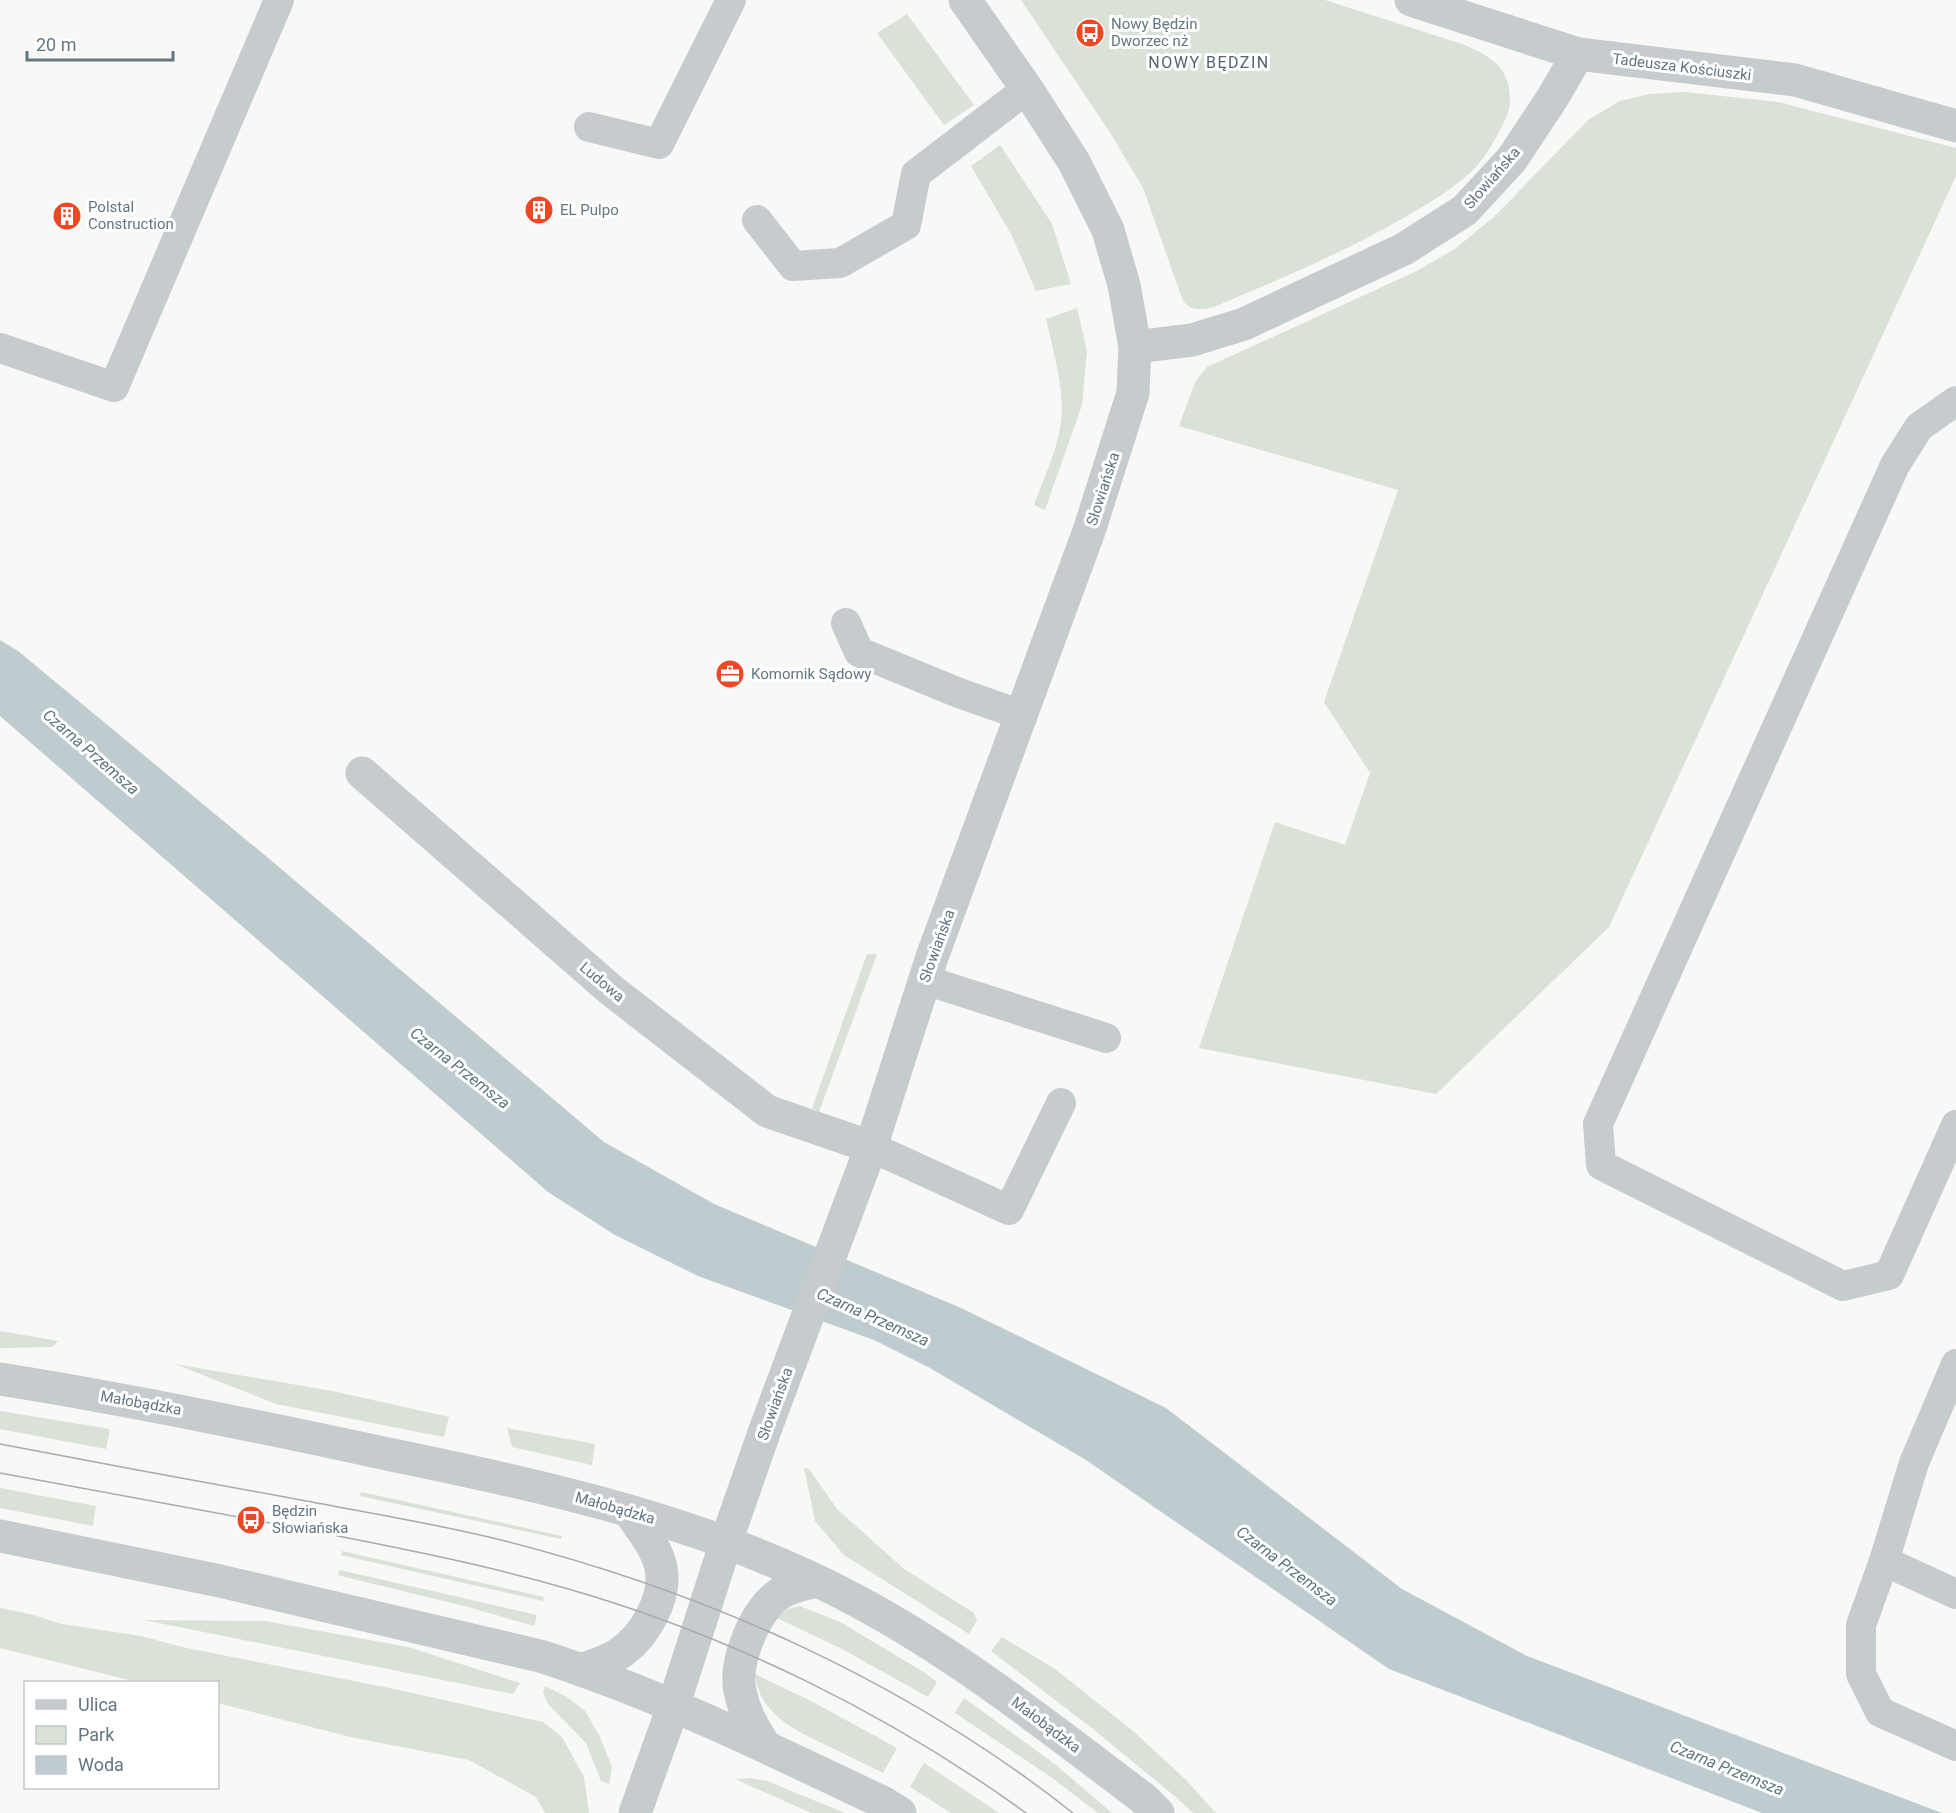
<svg xmlns="http://www.w3.org/2000/svg" width="1956" height="1813" font-family="Roboto,sans-serif">
<style>
.green{fill:#dae1d6}
.water{fill:#becbcf}
.lines{fill:none;stroke-linecap:round;stroke-linejoin:round}
.service{stroke:#c6cbcd;stroke-width:30}
.minor{stroke:#c6cbcd;stroke-width:33}
.tertiary{stroke:#c6cbcd;stroke-width:33}
.tram{stroke:#a4acb1;stroke-width:1.5}
.labels{text-anchor:middle;dominant-baseline:central;stroke-width:6;stroke-linejoin:round;paint-order:stroke}
.poi-label{font-size:15px;fill:#627682;stroke:#fff;text-anchor:start}
.street-label{font-size:15px;fill:#627682;stroke:#fff}
.neighbourhood-label{font-size:16px;letter-spacing:1.5px;fill:#54636d;stroke:#fff}
.water-label{font-size:16px;font-style:italic;fill:#5d767c;stroke:#fff}
</style>
<rect width="100%" height="100%" fill="#f8f8f6"/>
<g class="green">
<path d="M1021,0H1325L1465,45C1492,57 1510,68 1510,100C1510,112 1505,120 1500,130C1493,144 1483,160 1472,171C1452,190 1423,207 1400,220C1340,254 1278,280 1214,307C1202,310 1192,312 1183,301L1143,188L1109,131Z"/>
<path d="M907,14L974,105L944,125L877,33Z"/>
<path d="M1685,92L1778,102L1956,148V176L1609,927L1436,1094L1199,1048L1275,822L1345,845L1370,773L1324,702L1398,490L1179,426L1195,382L1207,367L1417,271L1456,248L1495,216L1588,120L1620,101L1649,94Z"/>
<path d="M1000,145L1052,224L1071,284L1036,291L1011,234L971,166Z"/>
<path d="M1077,308L1087,351L1082,405L1045,510L1034,505C1045,475 1061,443 1062,411C1062,381 1053,349 1046,319Z"/>
<path d="M867,954H877L819,1112L812,1108Z"/>
<path d="M0,1331L58,1341L52,1347L0,1348Z"/>
<path d="M175,1364L332,1391L449,1417L444,1437L276,1404Z"/>
<path d="M0,1411L110,1429L106,1449L0,1429Z"/>
<path d="M507,1428L595,1444L592,1465L512,1447Z"/>
<path d="M804,1468L809,1469L837,1509L904,1569L974,1613L977,1620L969,1634L844,1555L815,1521Z"/>
<path d="M0,1488L96,1506L93,1526L0,1508Z"/>
<path d="M361,1492L562,1536L561,1539L360,1496Z"/>
<path d="M342,1551L544,1597L543,1601L341,1555Z"/>
<path d="M340,1570L537,1615L534,1626L468,1607L337,1575Z"/>
<path d="M800,1606L840,1622L925,1673L937,1682L928,1697L842,1649L777,1618L788,1609Z"/>
<path d="M0,1608L30,1614L62,1624L141,1636L182,1647L399,1690L543,1722L562,1737L584,1777L589,1813H545L536,1797L469,1760L350,1737L218,1703V1682H137L0,1648Z"/>
<path d="M144,1620L265,1621L408,1647L520,1683L513,1694Z"/>
<path d="M1002,1637L1055,1669L1133,1731L1185,1779L1216,1813H1193L1177,1798L1093,1729L991,1651Z"/>
<path d="M755,1674L813,1702L897,1748L883,1773C866,1765 849,1756 832,1748C799,1732 759,1716 755,1674Z"/>
<path d="M545,1686L567,1697L585,1711L600,1737L612,1767L609,1784L601,1781L586,1743L548,1704L543,1693Z"/>
<path d="M964,1698L1056,1765L1112,1813H1098L1051,1777L955,1713Z"/>
<path d="M924,1763L999,1813H951L910,1787Z"/>
<path d="M750,1778L767,1781L845,1813H811L735,1779Z"/>
</g>
<path class="water" d="M0,640L18,651L273,862L604,1142L714,1204L961,1308L1166,1408L1402,1589L1527,1656L1942,1813H1762L1389,1669L1086,1460L930,1368L874,1340L698,1276L615,1235L548,1192L0,716Z"/>
<g class="lines">
<g class="service">
<path d="M589,127L659,144L731,0"/>
<path d="M757,220L793,266L840,263L906,225L916,174L1027,89"/>
<path d="M0,348L114,387L279,0"/>
<path d="M1956,401L1919,427L1895,465L1598,1124L1601,1165L1843,1286L1889,1275L1956,1125"/>
<path d="M846,623L859,652L959,693L1022,715"/>
<path d="M925,980L1106,1038"/>
<path d="M871,1147L1009,1210L1061,1103"/>
<path d="M1956,1364L1914,1463L1884,1561L1861,1625V1674L1880,1712L1956,1746"/>
<path d="M1884,1561L1956,1594"/>
</g>
<g class="minor">
<path d="M1411,0L1578,54L1795,80L1956,126"/>
<path d="M1135,347L1192,340L1244,324L1404,249L1465,210L1512,159L1553,97L1578,54"/>
<path d="M362,773L611,990L767,1111L871,1147"/>
<path d="M726,1542L765,1430L871,1147L932,957L1089,531L1133,393L1135,347L1124,285L1108,230L1074,162L1027,89L965,0"/>
<path d="M635,1813L673,1707"/>
</g>
<g class="tertiary">
<path d="M0,1379C127,1399 253,1425 378,1452C542,1486 709,1521 857,1601C960,1656 1051,1729 1144,1799L1158,1813"/>
<path d="M0,1536L220,1581L540,1656C659,1694 772,1750 884,1803L900,1813"/>
<path d="M581,1670C594,1665 609,1661 620,1653C644,1637 667,1598 661,1568C657,1547 640,1528 629,1511"/>
<path d="M673,1707L726,1542"/>
<path d="M765,1746C754,1729 744,1712 740,1691C734,1662 754,1613 778,1595C788,1587 804,1584 817,1581"/>
</g>
<g class="tram">
<path d="M0,1444C100,1463 201,1482 301,1500C369,1513 438,1524 505,1541C709,1593 907,1682 1073,1813"/>
<path d="M0,1473C97,1491 194,1509 292,1527C383,1545 475,1562 565,1588C729,1635 888,1713 1026,1813"/>
</g>
</g>
<defs>
<g id="bus-disc" transform="scale(1.5)"><circle r="9.5" fill="#eb4823" stroke="#fff"/><path d="M-5-6H5V4H4V6H2V4H-2V6H-4V4H-5ZM-3.5-4V0h7V-4ZM-3.5 1.2v1.5H-2V1.2ZM2 1.2v1.5H3.5V1.2Z" fill="#fff"/></g>
<g id="building-disc" transform="scale(1.5)"><circle r="9.5" fill="#eb4823" stroke="#fff"/><path d="M-4-6H4V6H1V3H-1V6H-4ZM-2.5-4.3h1.7v1.8h-1.7ZM.8-4.3h1.7v1.8H.8ZM-2.5-1h1.7V.8h-1.7ZM.8-1h1.7V.8H.8Z" fill="#fff"/></g>
<g id="office-disc" transform="scale(1.5)"><circle r="9.5" fill="#eb4823" stroke="#fff"/><path d="M-6-3h4V-5.5h4V-3h4V5H-6ZM-1-4.5V-3h2v-1.5ZM-6 0V1H6V0Z" fill="#fff"/></g>
</defs>
<g fill-rule="evenodd">
<use href="#bus-disc" x="1090" y="33"/>
<use href="#building-disc" x="539" y="210"/>
<use href="#building-disc" x="67" y="216"/>
<use href="#office-disc" x="730" y="674"/>
<use href="#bus-disc" x="251" y="1520"/>
</g>
<g class="labels">
<g class="poi-label">
<text x="1111" y="24">Nowy Będzin<tspan x="1111" dy="17">Dworzec nż</tspan></text>
<text x="88" y="207">Polstal<tspan x="88" dy="17">Construction</tspan></text>
<text x="560" y="210">EL Pulpo</text>
<text x="751" y="674">Komornik Sądowy</text>
<text x="272" y="1511">Będzin<tspan x="272" dy="17">Słowiańska</tspan></text>
</g>
<g class="street-label">
<text transform="translate(1682 67) rotate(7)">Tadeusza Kościuszki</text>
<text transform="translate(1492 178) rotate(-49)">Słowiańska</text>
<text transform="translate(1103 489) rotate(-72)">Słowiańska</text>
<text transform="translate(937 946) rotate(-70)">Słowiańska</text>
<text transform="translate(602 982) rotate(40)">Ludowa</text>
<text transform="translate(141 1403) rotate(10)">Małobądzka</text>
<text transform="translate(775 1404) rotate(-70)">Słowiańska</text>
<text transform="translate(615 1508) rotate(16)">Małobądzka</text>
<text transform="translate(1046 1725) rotate(37)">Małobądzka</text>
</g>
<g class="neighbourhood-label">
<text x="1209" y="62">NOWY BĘDZIN</text>
</g>
<g class="water-label">
<text transform="translate(91 752) rotate(41)">Czarna Przemsza</text>
<text transform="translate(460 1068) rotate(38)">Czarna Przemsza</text>
<text transform="translate(873 1317) rotate(24)">Czarna Przemsza</text>
<text transform="translate(1287 1566) rotate(37)">Czarna Przemsza</text>
<text transform="translate(1727 1768) rotate(22)">Czarna Przemsza</text>
</g>
</g>
<rect x="24" y="1681" width="195" height="108" fill="#ffffff" stroke="#c0c8cd" stroke-width="1.5"/>
<rect x="36" y="1700" width="30" height="9" fill="#c6cbcd" stroke="#c0c8cd" stroke-width="1.5"/>
<text x="78" y="1711" font-size="18" fill="#627682">Ulica</text>
<rect x="36" y="1726" width="30" height="18" fill="#dae1d6" stroke="#c0c8cd" stroke-width="1.5"/>
<text x="78" y="1741" font-size="18" fill="#627682">Park</text>
<rect x="36" y="1756" width="30" height="18" fill="#becbcf" stroke="#c0c8cd" stroke-width="1.5"/>
<text x="78" y="1771" font-size="18" fill="#627682">Woda</text>
<path d="M27 51v9h146v-9" fill="none" stroke="#627682" stroke-width="3"/>
<text x="36" y="51" font-size="18" fill="#627682" stroke="#ffffff" stroke-width="4.5" paint-order="stroke">20 m</text>
</svg>
